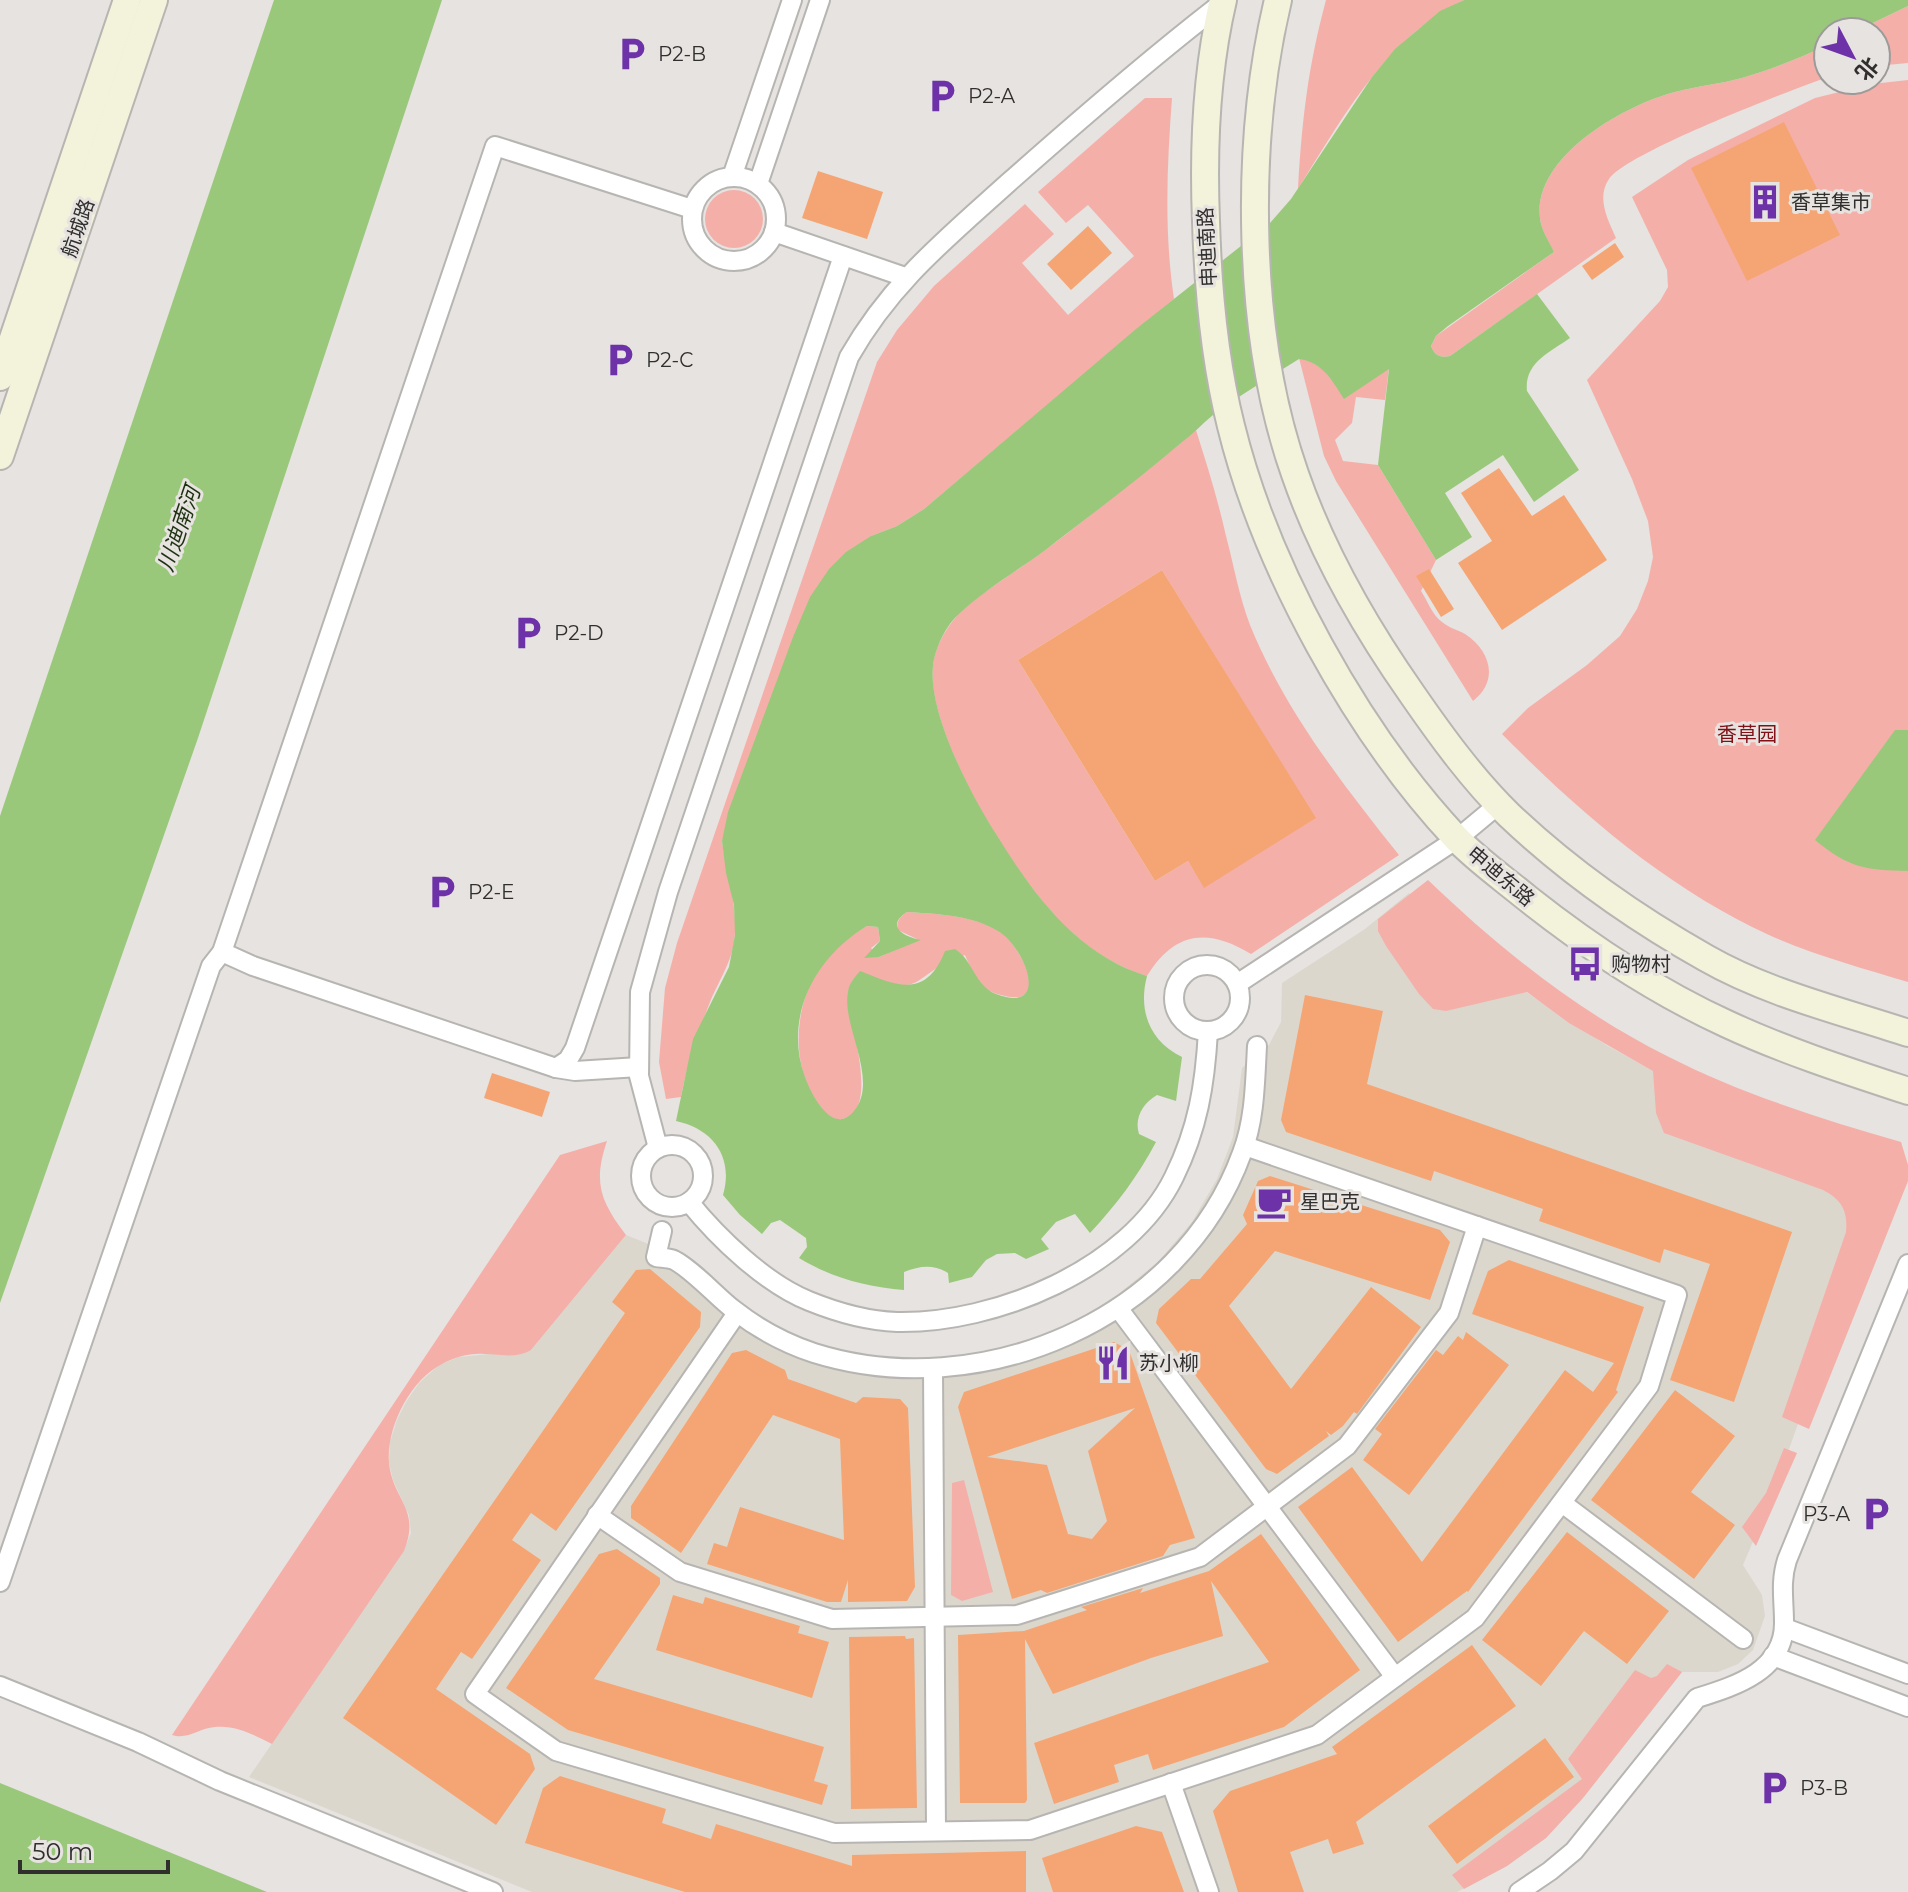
<svg xmlns="http://www.w3.org/2000/svg" width="1908" height="1892" font-family="Montserrat,'Noto Sans SC',sans-serif">
<style>
.built{fill:#dcd7cd}
.green{fill:#f5afa9;fill-rule:evenodd}
.water{fill:#9ac87b;fill-rule:evenodd}
.building{fill:#f5a573;fill-rule:evenodd}
.lines{fill:none;stroke-linecap:round;stroke-linejoin:round}
.street-casing{stroke:#b7b5b2;stroke-width:22}
.secondary-casing{stroke:#b7b5b2;stroke-width:30}
.street{stroke:#fff;stroke-width:18}
.secondary{stroke:#f3f2db;stroke-width:26}
.labels{text-anchor:middle;dominant-baseline:central;stroke-width:6;stroke-linejoin:round;paint-order:stroke}
.poi-label{font-size:20px;fill:#302f2e;stroke:#e6e3e0;text-anchor:start}
.street-label{font-size:20px;fill:#302f2e;stroke:#e6e3e0}
.park-label{font-size:20px;fill:#811017;stroke:#e6e3e0}
.water-label{font-size:22px;font-style:italic;fill:#1e3111;stroke:#e6e3e0}
</style>
<rect width="100%" height="100%" fill="#e6e3e0"/>
<path class="built" d="M1409,893L1526,992L1606,1045L1716,1104L1880,1158L1798,1424L1771,1499L1743,1565L1762,1595L1765,1616L1753,1650L1738,1664L1718,1672H1682L1583,1798L1546,1838L1507,1866L1457,1892H532L249,1777L404,1550L411,1533L409,1515L393,1480L389,1462L390,1442L397,1420L406,1402L419,1383L439,1365L459,1357L531,1350L626,1235L661,1249L677,1250L725,1292L777,1327L838,1352L911,1359L973,1354L1025,1342L1077,1321L1117,1295L1158,1262L1192,1222L1217,1179L1233,1137L1242,1068L1269,1045L1281,1022L1282,983L1365,929Z"/>
<g class="green">
<path d="M1326,0H1464C1386,37 1342,119 1298,189C1302,119 1308,67 1326,0Z"/>
<path d="M1908,6V63L1876,66V32H1854Z"/>
<path d="M1828,45V77C1789,91 1628,152 1609,179C1596,198 1608,220 1616,238L1450,356C1440,358 1435,356 1431,346L1436,336L1554,252C1549,242 1541,230 1540,218C1533,156 1625,105 1675,92C1697,86 1720,84 1742,78C1772,69 1800,58 1828,45Z"/>
<path d="M1908,80V982C1862,968 1814,955 1769,935C1667,888 1580,813 1502,734L1528,708L1587,665L1620,636L1637,609L1648,581L1653,557L1648,521L1632,479L1587,380L1660,301L1668,287L1667,270L1632,197L1688,160L1815,98L1872,84Z"/>
<path d="M1145,98H1172C1167,165 1164,232 1174,299L924,509L897,526L871,536L722,841C726,872 737,902 735,933C734,959 720,978 710,1002C698,1033 687,1064 681,1097L666,1099L659,1062L665,988L677,943L877,362L897,330L934,286L1025,204L1054,234L1022,263L1068,315L1134,256L1088,205L1066,223L1038,192Z"/>
<circle cx="734" cy="219" r="29"/>
<path d="M1299,358C1315,361 1322,368 1332,380L1389,368L1385,400L1356,397L1352,423L1335,440L1343,461L1378,465L1436,560L1421,591C1427,600 1433,616 1442,622C1449,628 1458,630 1465,634C1491,651 1499,681 1473,701L1336,481L1324,456Z"/>
<path d="M1196,430C1207,465 1218,500 1226,536C1234,566 1239,596 1250,625C1284,709 1343,785 1399,855L1251,954C1208,928 1175,931 1147,976C1076,955 1033,893 995,834C971,795 927,712 933,665C935,647 945,630 956,617C971,599 1014,573 1034,558C1072,531 1108,501 1144,472C1161,458 1179,445 1196,430ZM1162,570L1315,818L1204,887L1188,861L1155,881L1018,660Z"/>
<path d="M1428,880C1500,949 1577,1011 1667,1056C1741,1094 1822,1119 1901,1142L1908,1165V1181L1809,1429L1782,1417L1846,1232C1848,1211 1842,1200 1823,1190L1664,1133L1656,1113L1653,1071L1569,1023L1527,992L1446,1011L1433,1009L1419,994L1386,946L1378,931V919Z"/>
<path d="M907,912C937,914 973,915 999,931C1022,946 1053,1010 1001,995C993,993 984,989 980,983C973,975 969,964 965,955C957,959 948,962 940,966C918,979 915,991 887,982L850,1017C855,1036 879,1122 837,1119C828,1118 820,1106 815,1099C786,1054 797,983 837,947C846,938 857,932 867,926L878,927L880,941L871,948L879,957L919,940L898,930C896,921 900,917 907,912Z"/>
<path d="M607,1141C593,1182 600,1201 626,1235L531,1350C515,1359 503,1354 484,1354C470,1353 455,1357 442,1364C410,1380 386,1428 389,1463C393,1501 421,1508 404,1551L272,1744C254,1735 236,1725 215,1727C199,1728 188,1740 172,1735L560,1155Z"/>
<path d="M1784,1448L1797,1453L1756,1546L1742,1527L1766,1493Z"/>
<path d="M964,1480L993,1592L962,1601L951,1595L952,1483Z"/>
<path d="M1667,1664L1682,1672L1583,1798L1546,1838L1507,1866L1464,1889L1452,1875L1582,1779L1568,1759L1635,1670L1651,1678L1657,1676Z"/>
</g>
<g class="water">
<path d="M274,0H442L198,738L0,1303V816Z"/>
<path d="M1464,0H1908V6L1854,32H1828V45C1800,58 1772,69 1742,78C1720,84 1697,86 1675,92C1625,105 1533,156 1540,218C1541,230 1549,241 1554,252L1448,326L1436,336L1431,346C1435,356 1440,358 1450,356L1537,294L1570,338C1550,352 1524,363 1527,391L1579,470L1534,502L1503,455L1445,493L1472,537L1436,560L1378,465L1389,369L1344,399C1332,380 1322,362 1299,359C1270,377 1241,395 1213,415C1202,424 1192,435 1181,443C1141,477 1099,509 1057,541C1026,566 989,586 960,613C946,625 935,648 933,666C928,713 971,795 996,834C1033,894 1077,955 1147,976C1138,1010 1149,1041 1182,1057L1176,1101L1157,1095C1143,1103 1134,1118 1139,1134L1156,1142C1138,1176 1117,1204 1090,1233L1075,1214L1056,1222L1041,1239L1049,1249L1026,1259L1015,1253L997,1254L986,1260L972,1277L949,1283L948,1273C933,1264 920,1266 904,1272V1290C867,1287 832,1278 799,1258L807,1247L806,1238L780,1220L771,1223L762,1234L740,1215L723,1195C734,1157 713,1129 676,1121L693,1039L729,967L735,935L734,905L726,873L722,841L728,812L793,637L810,597L829,569L846,552L871,536L897,526L924,509L1136,329L1270,223L1291,199L1372,77L1395,49L1440,11ZM907,912C937,914 972,915 998,931C1026,948 1051,1015 996,994C974,985 974,961 955,949L945,951C926,999 897,986 860,971C855,977 849,983 848,992C841,1025 880,1080 854,1111C833,1137 811,1094 805,1077C783,1017 815,957 867,926L878,927L880,941L864,958L879,957L921,940C904,937 885,926 907,912Z"/>
<path d="M1895,730H1908V871C1865,870 1849,868 1815,840Z"/>
<path d="M0,1783L267,1892H0Z"/>
</g>
<g class="building">
<path d="M1784,122L1840,235L1747,281L1691,168Z"/>
<path d="M818,171L883,192L867,239L802,218Z"/>
<path d="M1088,226L1112,253L1071,290L1047,264Z"/>
<path d="M1615,243L1624,257L1592,280L1582,266Z"/>
<path d="M1499,468L1532,516L1564,495L1607,560L1502,630L1458,563L1492,541L1461,493Z"/>
<path d="M1429,569L1454,609L1441,617L1416,576Z"/>
<path d="M1162,570L1316,818L1204,888L1188,861L1155,881L1018,660Z"/>
<path d="M1305,995L1383,1011L1367,1084L1792,1232L1734,1402L1670,1380L1710,1264L1664,1249L1660,1263L1539,1221L1543,1209L1434,1171L1431,1181L1286,1132L1281,1120Z"/>
<path d="M492,1073L550,1092L542,1117L484,1098Z"/>
<path d="M1270,1176L1440,1230L1450,1242L1430,1300L1275,1251L1229,1306L1291,1389L1371,1287L1421,1327L1357,1414L1354,1412L1343,1426L1331,1435L1326,1431L1329,1436L1277,1474L1266,1469L1156,1323L1159,1309L1191,1279H1200L1247,1224L1243,1215L1258,1181Z"/>
<path d="M1509,1260L1644,1307L1616,1390L1618,1392L1468,1592L1467,1591L1398,1642L1298,1507L1352,1467L1422,1562L1565,1370L1593,1392L1614,1363L1472,1314L1488,1271Z"/>
<path d="M650,1269L701,1312L700,1327L556,1531L531,1513L512,1540L541,1560L472,1659L461,1652L436,1689L530,1754L535,1769L496,1825L343,1718L625,1313L612,1302L636,1270Z"/>
<path d="M1466,1332L1509,1365L1409,1495L1363,1460L1382,1434L1375,1429L1436,1350L1443,1355L1458,1336L1463,1340Z"/>
<path d="M1114,1342L1129,1350L1195,1538L1170,1545L1163,1556L1047,1593L1041,1590L1012,1599L958,1407L964,1392ZM1135,1408L1088,1451L1107,1521L1092,1539L1068,1534L1047,1465L987,1457Z"/>
<path d="M746,1350L785,1370L788,1379L856,1403L863,1397L900,1399L908,1408L915,1587L907,1601L848,1602V1580L841,1602H827L707,1564L714,1543L727,1547L740,1507L844,1540L840,1439L773,1415L681,1553L631,1518V1506L732,1353Z"/>
<path d="M1675,1390L1735,1436L1691,1492L1735,1525L1694,1579L1591,1500Z"/>
<path d="M1567,1532L1669,1611L1627,1664L1584,1631L1541,1686L1482,1640Z"/>
<path d="M1261,1534L1360,1670L1284,1727L1153,1770L1148,1754L1114,1765L1119,1782L1054,1804L1034,1743L1269,1662L1211,1581L1223,1636L1151,1658L1053,1694L1025,1639L1027,1800L1025,1803H960L958,1635L1024,1631L1087,1610L1081,1607L1143,1588L1140,1593L1209,1571Z"/>
<path d="M617,1549L660,1578V1584L594,1679L824,1747L814,1781L828,1785L822,1805L568,1730L506,1688L599,1554Z"/>
<path d="M673,1595L703,1604L705,1597L800,1626L798,1633L829,1642L812,1698L656,1650Z"/>
<path d="M905,1636L906,1639L914,1638L917,1808L851,1809L849,1637Z"/>
<path d="M1472,1645L1516,1706L1356,1822L1364,1844L1333,1854L1328,1839L1290,1852L1304,1892H1238L1213,1811L1230,1791L1337,1754L1332,1747Z"/>
<path d="M1545,1738L1574,1777L1457,1864L1428,1826Z"/>
<path d="M560,1776L666,1809L662,1823L711,1839L716,1824L852,1866V1855L1026,1851V1892H685L525,1843L543,1788Z"/>
<path d="M1136,1826L1162,1832L1184,1892H1053L1042,1858Z"/>
</g>
<g class="lines">
<g class="street-casing">
<g id="street">
<circle cx="734" cy="219" r="42"/>
<path d="M732,177L792,0"/>
<path d="M758,184L820,0"/>
<path d="M774,232L905,277"/>
<path d="M222,952L253,966L556,1068L575,1071L639,1067"/>
<circle cx="1207" cy="998" r="33"/>
<path d="M1237,984L1457,839L1499,804"/>
<path d="M556,1068L568,1060L575,1048L843,256"/>
<circle cx="672" cy="1176" r="31"/>
<path d="M658,1148L639,1076L640,992L668,892L849,357C891,283 946,239 1008,183C1078,121 1148,60 1222,3"/>
<path d="M689,1202C718,1238 766,1284 809,1301C836,1312 869,1321 897,1322C995,1324 1129,1269 1174,1177C1198,1128 1205,1085 1208,1031"/>
<path d="M662,1231L656,1257C662,1258 669,1258 674,1260C692,1269 717,1297 734,1310C757,1328 787,1344 814,1353C980,1405 1181,1321 1242,1153C1255,1119 1255,1082 1257,1046"/>
<path d="M1118,1308L1395,1677"/>
<path d="M737,1313L475,1694L556,1751L834,1833L1030,1830L1317,1735L1475,1618L1649,1386L1677,1295L1245,1146"/>
<path d="M933,1370L936,1831"/>
<path d="M1562,1503L1743,1639"/>
<path d="M597,1515L680,1572L832,1619L1017,1615L1200,1557L1347,1446L1449,1313L1477,1226"/>
<path d="M0,1582L211,966L222,952L495,146L692,209"/>
<path d="M1785,1628L1908,1674"/>
<path d="M1773,1656L1908,1707"/>
<path d="M0,1686L138,1742L220,1781L493,1892"/>
<path d="M1171,1783L1209,1892"/>
<path d="M1519,1892L1550,1871L1574,1851L1697,1698C1735,1686 1785,1671 1784,1622C1784,1600 1780,1582 1787,1560L1908,1264"/>
</g>
</g>
<g class="secondary-casing">
<g id="secondary">
<path d="M1223,0C1206,72 1203,147 1206,221C1208,290 1214,359 1231,426C1266,568 1357,732 1456,838C1477,860 1504,879 1527,898C1589,947 1655,991 1727,1024C1785,1051 1847,1071 1908,1091"/>
<path d="M1278,0C1244,143 1246,335 1295,474C1322,552 1365,627 1412,694C1441,736 1473,780 1509,815C1568,871 1635,918 1706,958C1767,993 1841,1011 1908,1033"/>
<path d="M0,377L127,0"/>
<path d="M0,456L154,0"/>
</g>
</g>
<use href="#street" class="street"/>
<use href="#secondary" class="secondary"/>
</g>
<defs>
<g id="parking-bare" transform="scale(2.76)"><path d="M-3.5-5.5H1a3.5 3.5 0 0 1 0 7H-1V5.5H-3.5ZM-1-3.4V-.6H.8a1.4 1.4 0 0 0 0-2.8Z" fill="#6e32a8" stroke="#e6e3e0" stroke-width="2.5" paint-order="stroke"/></g>
<g id="building-bare" transform="scale(2.76)"><path d="M-4-6H4V6H1V3H-1V6H-4ZM-2.5-4.3h1.7v1.8h-1.7ZM.8-4.3h1.7v1.8H.8ZM-2.5-1h1.7V.8h-1.7ZM.8-1h1.7V.8H.8Z" fill="#6e32a8" stroke="#e6e3e0" stroke-width="2.5" paint-order="stroke"/></g>
<g id="bus-bare" transform="scale(2.76)"><path d="M-5-6H5V4H4V6H2V4H-2V6H-4V4H-5ZM-3.5-4V0h7V-4ZM-3.5 1.2v1.5H-2V1.2ZM2 1.2v1.5H3.5V1.2Z" fill="#6e32a8" stroke="#e6e3e0" stroke-width="2.5" paint-order="stroke"/></g>
<g id="cafe-bare" transform="scale(2.76)"><path d="M-5.5-4.5H6V0H3Q3 3.5 0 3.5H-2.5Q-5.5 3.5-5.5 0ZM3-3.2v2h1.7v-2ZM-6 4.5H4V6H-6Z" fill="#6e32a8" stroke="#e6e3e0" stroke-width="2.5" paint-order="stroke"/></g>
<g id="restaurant-bare" transform="scale(2.76)"><path d="M-5-6h1v4h1v-4h1v4h1v-4h1v5L-1.5 .5V6h-2V.5L-5-1ZM5-6V6H3V1.5H1.5Q1.5-4 5-6Z" fill="#6e32a8" stroke="#e6e3e0" stroke-width="2.5" paint-order="stroke"/></g>
</defs>
<g fill-rule="evenodd">
<use href="#parking-bare" x="632" y="54"/>
<use href="#parking-bare" x="942" y="96"/>
<use href="#building-bare" x="1765" y="202"/>
<use href="#parking-bare" x="620" y="360"/>
<use href="#parking-bare" x="528" y="633"/>
<use href="#parking-bare" x="442" y="892"/>
<use href="#bus-bare" x="1585" y="964"/>
<use href="#cafe-bare" x="1274" y="1202"/>
<use href="#restaurant-bare" x="1113" y="1363"/>
<use href="#parking-bare" x="1876" y="1514"/>
<use href="#parking-bare" x="1774" y="1788"/>
</g>
<g class="labels">
<g class="poi-label">
<text x="658" y="54">P2-B</text>
<text x="968" y="96">P2-A</text>
<text x="1791" y="202">香草集市</text>
<text x="646" y="360">P2-C</text>
<text x="554" y="633">P2-D</text>
<text x="468" y="892">P2-E</text>
<text x="1611" y="964">购物村</text>
<text x="1300" y="1202">星巴克</text>
<text x="1139" y="1363">苏小柳</text>
<text x="1850" y="1514" text-anchor="end">P3-A</text>
<text x="1800" y="1788">P3-B</text>
</g>
<g class="street-label">
<text transform="translate(78 228) rotate(-71)">航城路</text>
<text transform="translate(1207 247) rotate(-93)">申迪南路</text>
<text transform="translate(1501 876) rotate(40)">申迪东路</text>
</g>
<g class="park-label">
<text x="1747" y="734">香草园</text>
</g>
<g class="water-label">
<text transform="translate(179 529) rotate(-71)">川迪南河</text>
</g>
</g>
<g transform="translate(1852 56) rotate(131)"><circle r="38" fill="#e6e3e0" stroke="#9d9b99" stroke-width="2"/>
<path d="M0-6L14 30L0 20L-14 30Z" fill="#6e32a8"/>
<text y="-12" font-size="22" font-weight="bold" text-anchor="middle" fill="#302f2e">北</text>
</g>
<path d="M20 1860v12h148v-12" fill="none" stroke="#302f2e" stroke-width="4"/>
<text x="32" y="1860" font-size="24" fill="#302f2e" stroke="#e6e3e0" stroke-width="6" paint-order="stroke">50 m</text>
</svg>
